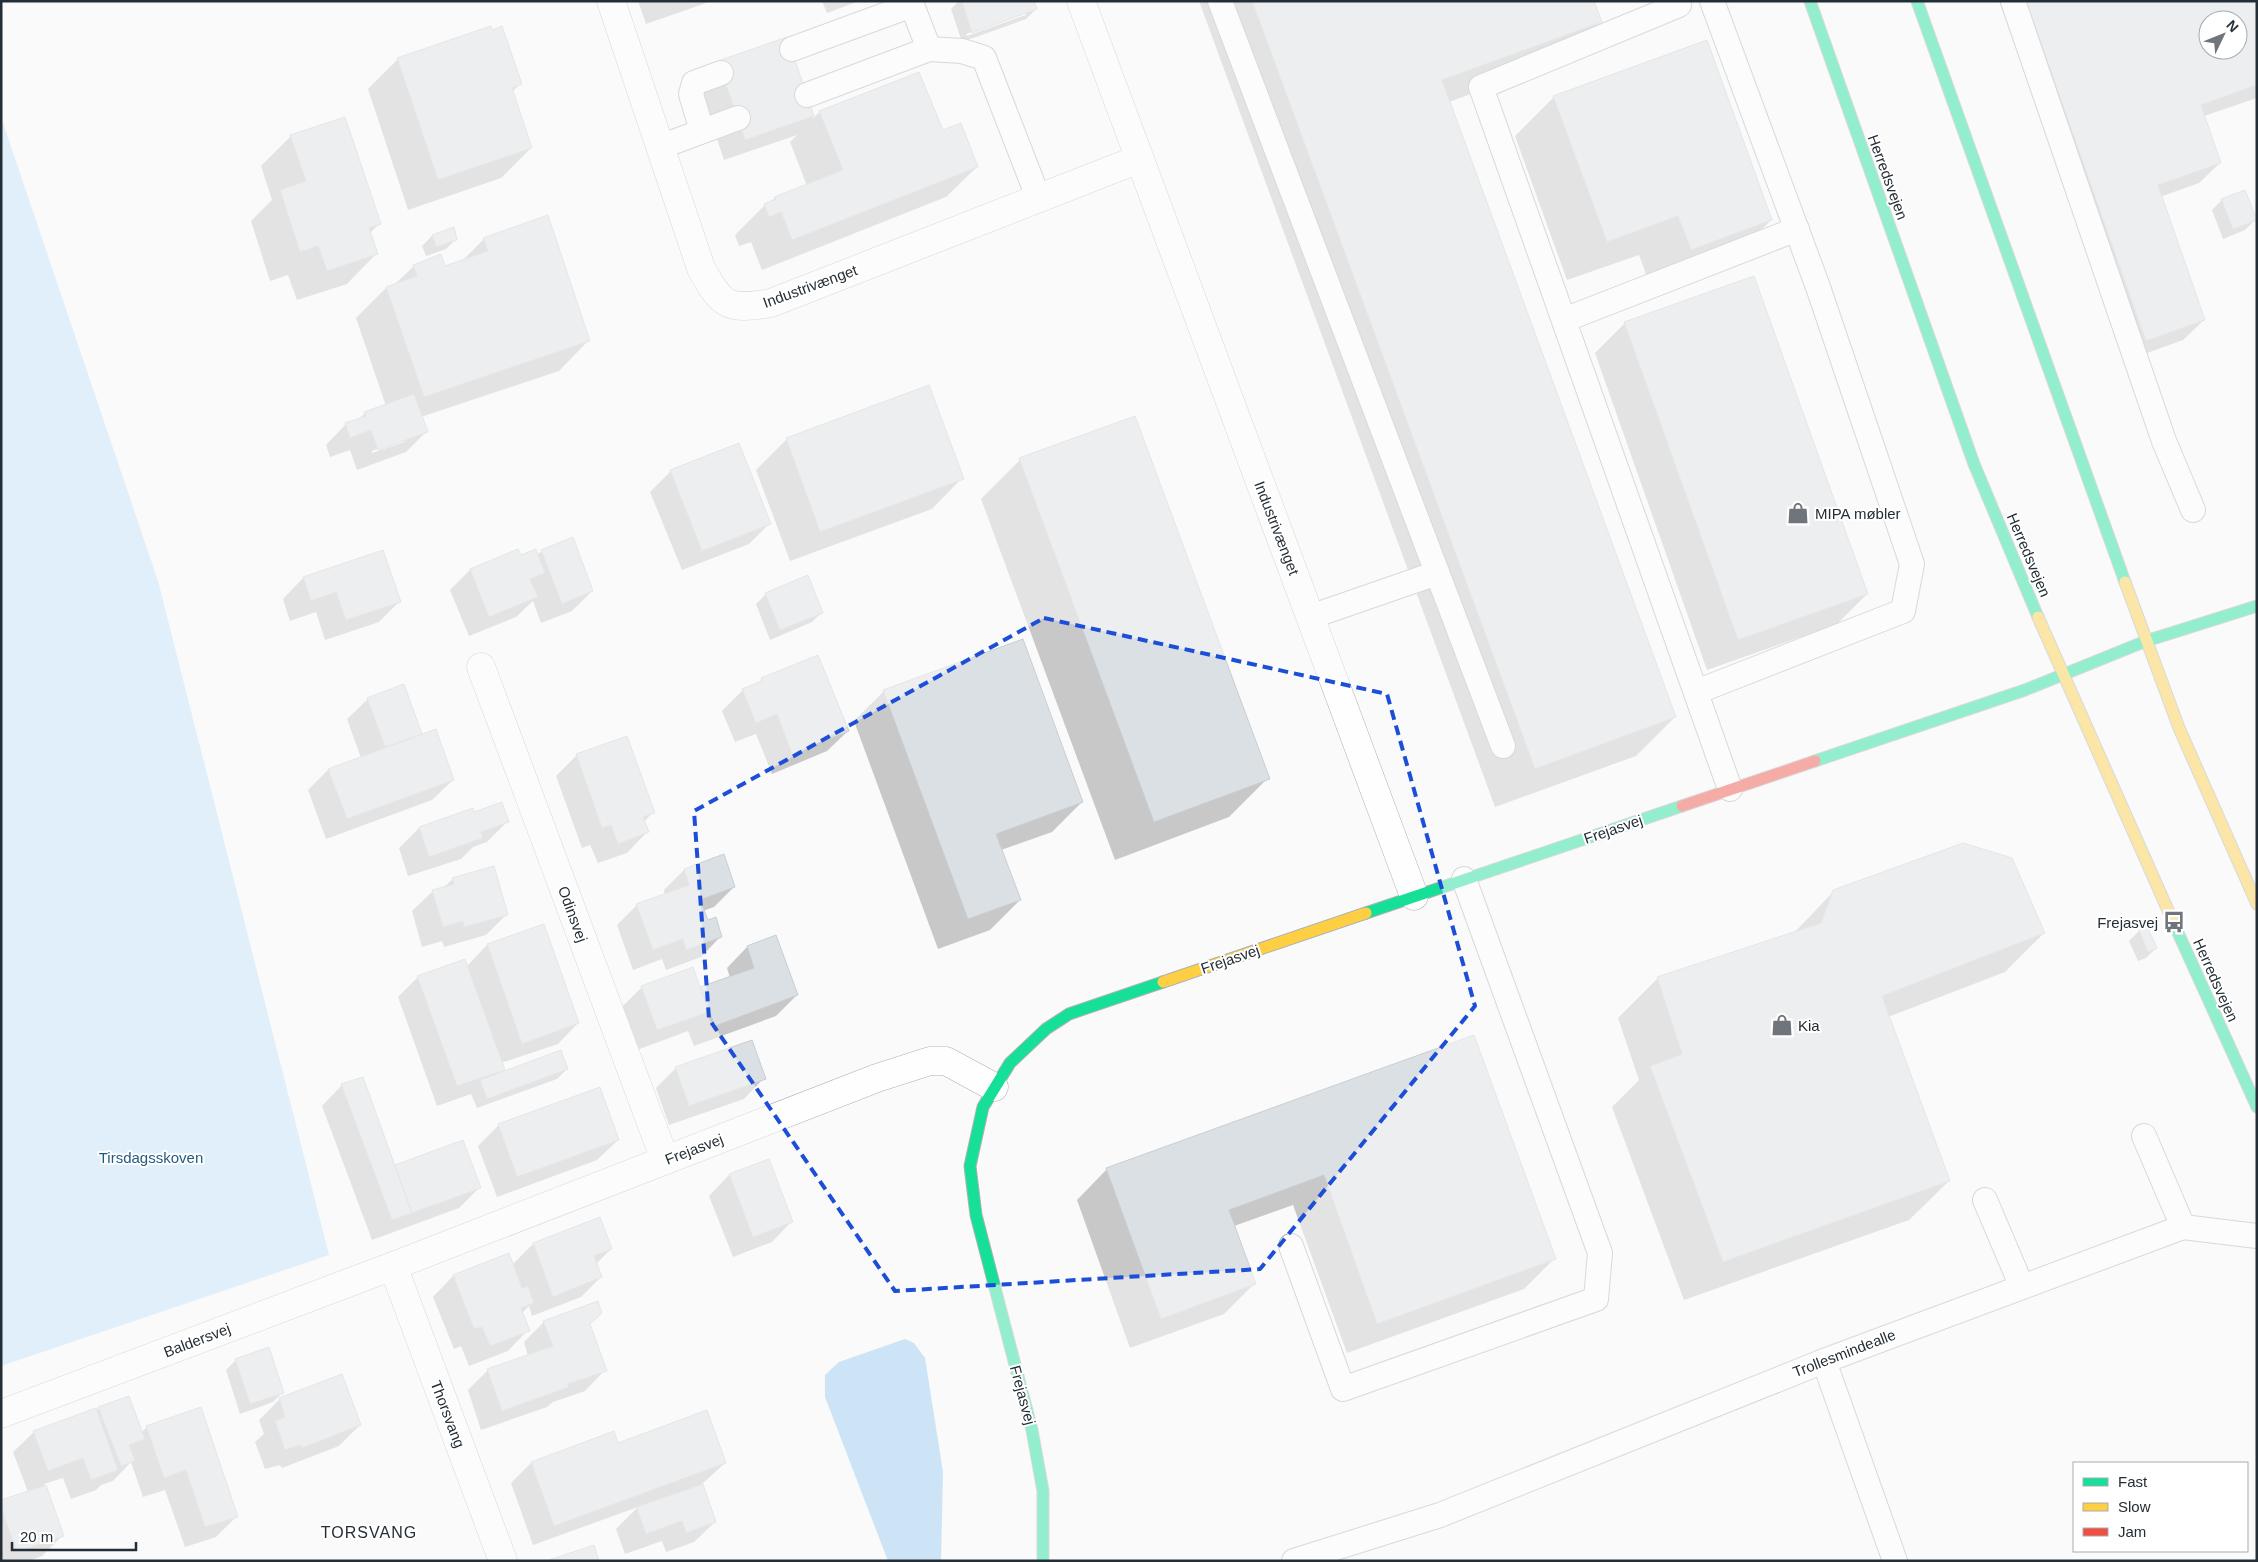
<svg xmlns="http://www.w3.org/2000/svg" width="2258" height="1562" font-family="Arial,sans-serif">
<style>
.green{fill:#c2e2fb}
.water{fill:#95cbf1}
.shadow{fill:#0003;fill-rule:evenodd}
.building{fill:#dbe0e4;stroke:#c9ced2;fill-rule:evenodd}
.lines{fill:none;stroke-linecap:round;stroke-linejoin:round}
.lane-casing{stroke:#adb2b5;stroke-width:26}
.street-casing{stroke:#adb2b5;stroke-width:29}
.fast-casing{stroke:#adb2b5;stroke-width:13}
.slow-casing{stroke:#adb2b5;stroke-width:13}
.jam-casing{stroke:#adb2b5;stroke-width:13}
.lane{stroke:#fefefe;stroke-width:24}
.street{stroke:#fefefe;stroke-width:28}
.fast{stroke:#16e098;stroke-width:11}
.slow{stroke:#ffcf43;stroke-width:11}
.jam{stroke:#f24e42;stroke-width:11}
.marked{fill:none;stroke:#1d4ed8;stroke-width:4;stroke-dasharray:10 6;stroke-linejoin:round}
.labels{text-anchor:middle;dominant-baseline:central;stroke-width:4;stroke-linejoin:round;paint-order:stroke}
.street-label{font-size:15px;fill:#242e36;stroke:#fff}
.poi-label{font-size:15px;fill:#242e36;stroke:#fff;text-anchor:start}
.park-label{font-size:15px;fill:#245c81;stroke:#fff}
.neighbourhood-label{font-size:16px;letter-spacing:1px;fill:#242e36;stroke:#fff}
</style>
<rect width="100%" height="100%" fill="#fafafa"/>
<path class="green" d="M1,117L158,581L329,1255L1,1366Z"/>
<path class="water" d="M905,1339L914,1343L925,1358L943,1472L941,1561H888L825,1397V1375L839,1362Z"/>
<g class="shadow">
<path d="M638,1H712L646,24Z"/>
<path d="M822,1H859L827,13Z"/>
<path d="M959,1H1033L1036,9L1026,19L962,42L951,9ZM1026,12V15L967,36L966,34Z"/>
<path d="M1199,1H1593L1600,22L1561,61L1449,102L1675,717L1636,756L1495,807Z"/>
<path d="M1999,1H2257V98L2204,116L2220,163L2199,183L2160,197L2204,320L2183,340L2125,361ZM2208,20H2238V50H2208Z"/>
<path d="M786,39L813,118L820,112L942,132L977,167L946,197L762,270L751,242L739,246L735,235L765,205L775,198L807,186L790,142L797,135L724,160L698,82Z"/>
<path d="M398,59L520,84L512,92L531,148L501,178L408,210L368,89Z"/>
<path d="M1554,97L1771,220L1732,259L1651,288L1639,255L1567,280L1515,136Z"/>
<path d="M291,136L379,224L370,233L377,253L347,284L297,300L288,275L270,281L251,221L272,200L261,166Z"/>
<path d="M2222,200L2255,220L2245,230L2223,239L2212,210Z"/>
<path d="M453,229L456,239L446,249L426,256L422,246L432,236Z"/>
<path d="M484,239L589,340L559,371L421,417L426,432L406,452L357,470L350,450L330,457L326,445L346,424L358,420L365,413L386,406L356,318L386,288L394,285L414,266L444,268L460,263ZM404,439V442L372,453V451Z"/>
<path d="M1625,323L1867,594L1837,624L1707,670L1595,353Z"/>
<path d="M787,439L962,478L932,509L790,561L756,470Z"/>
<path d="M738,445L769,524L749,544L682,570L650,492L671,471Z"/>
<path d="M1020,460L1268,778L1229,817L1115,860L981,499Z"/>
<path d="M382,551L399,602L379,622L325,640L316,612L290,621L283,599L303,578Z"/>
<path d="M542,551L592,591L572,611L541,623L533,601L516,617L469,636L450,590L470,570L537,555Z"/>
<path d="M766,594L822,612L812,622L770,640L756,604Z"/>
<path d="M762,679L848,731L827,751L772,774L756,734L735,742L722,711L743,690L756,685Z"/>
<path d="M403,686L421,736L453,780L432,800L326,839L308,790L328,770L361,758L347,719L368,699Z"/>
<path d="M884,691L1082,802L1052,832L1001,850L1020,900L990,930L938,949L854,721Z"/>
<path d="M577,755L653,812L644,822L647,832L627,853L598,863L590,845L582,848L556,776Z"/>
<path d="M474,813L508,821L487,842L473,847L461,859L408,876L399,848L419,828Z"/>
<path d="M684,870L734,887L714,907L703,911L707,921L721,936L701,957L666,970L662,959L633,970L617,925L637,905L665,895L664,890Z"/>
<path d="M453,879L507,914L486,935L444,947L442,941L422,947L412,911L433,891L443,888Z"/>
<path d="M1834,891L2044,933L2005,972L1888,1017L1949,1181L1909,1220L1684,1300L1612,1107L1639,1080L1618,1018L1657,979L1793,934Z"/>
<path d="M543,926L578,1023L558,1044L501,1063L503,1069L498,1075L567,1069L557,1079L477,1108L471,1094L437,1106L398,997L418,977L467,966L487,945Z"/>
<path d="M2147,928L2156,948L2146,958L2138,961L2129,941L2139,931Z"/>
<path d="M775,937L797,995L776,1016L694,1046L688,1031L637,1050L622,1007L642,987L699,989L730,978L727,968L747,947Z"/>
<path d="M1474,1037L1554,1259L1524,1289L1347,1353L1293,1205L1234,1226L1255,1283L1224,1314L1130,1348L1077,1200L1107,1169Z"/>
<path d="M676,1068L764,1078L744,1099L669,1125L656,1088Z"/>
<path d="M342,1085L394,1166L462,1141L479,1188L459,1208L372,1240L322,1106Z"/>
<path d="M499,1125L618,1140L597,1160L497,1197L478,1146Z"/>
<path d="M768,1161L792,1221L772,1242L733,1257L709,1196L729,1175Z"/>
<path d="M599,1218L611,1249L596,1264L601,1277L581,1297L532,1316L529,1306L522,1313L528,1330L508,1351L469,1366L461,1346L454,1349L433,1297L453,1276L508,1255L512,1265L533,1244Z"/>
<path d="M544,1322L589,1324L605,1370L585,1391L553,1402L547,1407L481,1430L468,1390L488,1370L528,1356L524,1342Z"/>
<path d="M236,1360L283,1392L273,1402L240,1414L226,1370Z"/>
<path d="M280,1399L360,1425L339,1446L282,1468L280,1465L265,1469L255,1442L264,1434L259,1420Z"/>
<path d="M99,1408L141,1433L147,1427L237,1516L216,1537L185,1547L165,1490L143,1497L131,1462L113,1481L101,1485L96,1490L71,1499L63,1478L44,1484L63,1535L42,1556L28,1561H1V1502L28,1492L13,1452L34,1432L96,1411Z"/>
<path d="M618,1444L725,1463L702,1484L715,1522L694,1542L666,1552L662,1541L625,1554L616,1529L638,1507L533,1545L511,1483L531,1463Z"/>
</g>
<g class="building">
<path d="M962,1H1034L1037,9L972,33Z"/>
<path d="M1252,1H1594L1602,22L1442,80L1676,717L1535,769Z"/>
<path d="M2026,1H2257V85L2201,105L2221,163L2158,185L2205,320L2146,341ZM2208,20H2238V50H2208Z"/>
<path d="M491,26L492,30L502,26L522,84L512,88L532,148L438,180L397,58Z"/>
<path d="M787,37L814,116L745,140L718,61Z"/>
<path d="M1707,40L1772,220L1691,250L1678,216L1607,242L1553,96Z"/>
<path d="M919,72L943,130L961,123L978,167L792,240L781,212L769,217L764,204L776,199L774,197L843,170L819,111Z"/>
<path d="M345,117L381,224L369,228L378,254L327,271L318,246L300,252L280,190L306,181L290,135Z"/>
<path d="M2245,190L2257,220L2233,229L2221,199Z"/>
<path d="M548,215L590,341L424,397L386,287L417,276L413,265L441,254L445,266L488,251L483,238Z"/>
<path d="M454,227L457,240L436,247L432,235Z"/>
<path d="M1754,276L1868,594L1738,640L1624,322Z"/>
<path d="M929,385L964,479L820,532L786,438Z"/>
<path d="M414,394L428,432L378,450L371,430L350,438L345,423L366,416L364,412Z"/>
<path d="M1135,416L1270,779L1154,822L1019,458Z"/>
<path d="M739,443L771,524L702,551L670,470Z"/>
<path d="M573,537L593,591L562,604L541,550Z"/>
<path d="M518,549L521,555L536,549L545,573L530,579L538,597L489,617L470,569Z"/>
<path d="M383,550L401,602L346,620L336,592L311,601L303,577Z"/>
<path d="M808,575L823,613L780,630L765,593Z"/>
<path d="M1023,639L1083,802L996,834L1021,900L968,919L883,690Z"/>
<path d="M818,655L849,731L792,754L777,714L756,723L742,689L762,681L761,678Z"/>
<path d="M404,684L422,734L385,747L367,698Z"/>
<path d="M436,729L454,780L347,819L328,769Z"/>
<path d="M627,736L655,813L643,817L649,832L618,844L611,825L602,828L576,754Z"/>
<path d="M502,802L509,822L481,832L483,838L429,857L419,827L473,808L474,812Z"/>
<path d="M1963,843L2012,858L2045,933L1882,996L1950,1181L1723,1262L1650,1066L1682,1054L1657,977L1821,923L1833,890Z"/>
<path d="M724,854L735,887L700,900L708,920L716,917L722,937L686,950L683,939L653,950L636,904L689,885L684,869Z"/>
<path d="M494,866L508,915L464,927L463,921L443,927L432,890L454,884L452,878Z"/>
<path d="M544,924L579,1023L522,1044L487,944Z"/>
<path d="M2147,926L2157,948L2148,952L2139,930Z"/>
<path d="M776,935L798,995L715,1026L700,987L754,968L747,946Z"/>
<path d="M465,959L505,1070L457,1086L417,976Z"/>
<path d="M693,967L709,1012L657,1030L641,986Z"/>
<path d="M1474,1035L1556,1259L1377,1324L1324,1175L1229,1210L1256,1284L1161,1319L1106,1168Z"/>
<path d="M752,1040L766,1079L689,1106L675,1067Z"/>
<path d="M561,1050L568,1069L487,1099L480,1080Z"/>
<path d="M363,1077L412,1213L392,1220L341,1084Z"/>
<path d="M600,1087L619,1140L517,1177L498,1124Z"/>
<path d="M463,1140L481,1188L412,1213L395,1165Z"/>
<path d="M769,1159L793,1222L753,1237L729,1174Z"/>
<path d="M600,1217L612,1249L594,1256L602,1277L553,1297L533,1243Z"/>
<path d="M509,1253L522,1288L528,1286L534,1303L521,1308L530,1331L490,1346L482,1327L474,1329L453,1275Z"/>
<path d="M598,1301L602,1313L590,1324L607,1371L568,1384L569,1387L502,1411L487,1369L553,1346L543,1321Z"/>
<path d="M269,1347L284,1393L250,1404L235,1359Z"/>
<path d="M342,1374L361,1425L302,1448L300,1445L285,1450L275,1421L285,1417L279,1398Z"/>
<path d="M129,1396L145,1439L129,1445L135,1461L121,1466L98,1407Z"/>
<path d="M201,1407L238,1517L205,1527L186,1470L164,1478L146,1426Z"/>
<path d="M96,1408L118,1470L91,1480L83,1458L48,1471L33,1431Z"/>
<path d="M707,1410L726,1463L554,1526L531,1462L614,1431L618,1443Z"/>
<path d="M703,1484L716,1522L686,1533L682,1521L646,1534L636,1507Z"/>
<path d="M46,1485L64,1536L17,1552L1,1508V1500Z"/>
<path d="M594,1545L599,1561H549V1560Z"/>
</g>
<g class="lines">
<g class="lane-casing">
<g id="lane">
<path d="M1220,1L1503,746"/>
<path d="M1678,1L1679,5L1481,87L1730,789"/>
<path d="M2013,1L2164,441L2193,510"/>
<path d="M792,49L912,5L929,49"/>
<path d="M807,95L929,49L962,51L984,58L1038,197"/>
<path d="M702,131L691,94L694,83L721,73"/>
<path d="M660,147L738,118"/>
<path d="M1564,320L1797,229"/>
<path d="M1310,617L1437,573"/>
<path d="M1696,692L1903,611L1912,564L1818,287L1712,1"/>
<path d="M2144,1136L2183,1227"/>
<path d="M1985,1200L2022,1287"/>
<path d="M1291,1246L1343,1389L1596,1299L1600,1253L1464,879"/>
<path d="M1824,1361L1895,1561"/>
<path d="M1294,1561L1440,1515L1824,1361L2183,1227L2257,1236"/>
</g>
</g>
<g class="street-casing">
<g id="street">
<path d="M611,1L701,268C722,307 728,310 771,303L1139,159"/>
<path d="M1081,1L1414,896"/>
<path d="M481,667L665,1160"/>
<path d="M393,1266L503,1561"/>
<path d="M1,1414L393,1266L877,1078L930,1061H946L994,1087"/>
</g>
</g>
<g class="fast-casing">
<g id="fast">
<path d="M1810,1L1974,464L2038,617"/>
<path d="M1917,1L2125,582"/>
<path d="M1815,761L2025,690L2146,641L2257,606"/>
<path d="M1366,913L1682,806"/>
<path d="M2175,926L2257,1107"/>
<path d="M1043,1561V1491L1032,1430L976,1215L970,1166L983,1107L1010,1063L1046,1029L1069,1014L1163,982"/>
</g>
</g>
<g class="slow-casing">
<g id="slow">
<path d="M2125,582L2179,728L2257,904"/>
<path d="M2038,617L2175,926"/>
<path d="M1163,982L1366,913"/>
</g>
</g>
<g class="jam-casing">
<path id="jam" d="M1682,806L1815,761"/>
</g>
<use href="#lane" class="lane"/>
<use href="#street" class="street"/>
<use href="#fast" class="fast"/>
<use href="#slow" class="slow"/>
<use href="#jam" class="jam"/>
</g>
<path d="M0 0H2258V1562H0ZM1044,618L1387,694L1475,1006L1260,1269L895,1291L709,1019L694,811Z" fill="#fafafa" fill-opacity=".55" fill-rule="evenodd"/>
<path class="marked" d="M1044,618L1387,694L1475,1006L1260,1269L895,1291L709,1019L694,811Z"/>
<defs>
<g id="shop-bare" transform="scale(1.725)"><path d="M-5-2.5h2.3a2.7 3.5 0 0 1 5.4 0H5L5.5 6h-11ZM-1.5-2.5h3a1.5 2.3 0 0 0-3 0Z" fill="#6f757b" stroke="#fff" stroke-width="2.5" paint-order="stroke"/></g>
<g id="bus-bare" transform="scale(1.725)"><path d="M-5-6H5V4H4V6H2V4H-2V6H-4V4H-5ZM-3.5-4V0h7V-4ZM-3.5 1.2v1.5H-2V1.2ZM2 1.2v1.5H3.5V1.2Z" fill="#6f757b" stroke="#fff" stroke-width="2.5" paint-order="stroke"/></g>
</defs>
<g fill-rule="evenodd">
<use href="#shop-bare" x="1798" y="513"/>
<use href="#bus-bare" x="2174" y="922"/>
<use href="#shop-bare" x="1782" y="1025"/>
</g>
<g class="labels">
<g class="street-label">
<text transform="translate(1888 177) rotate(70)">Herredsvejen</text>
<text transform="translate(810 286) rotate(-20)">Industrivænget</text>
<text transform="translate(1277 528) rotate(69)">Industrivænget</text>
<text transform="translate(2029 555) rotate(67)">Herredsvejen</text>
<text transform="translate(1613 829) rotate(-19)">Frejasvej</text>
<text transform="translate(573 914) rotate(70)">Odinsvej</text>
<text transform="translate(1230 959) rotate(-19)">Frejasvej</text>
<text transform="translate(2216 980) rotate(66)">Herredsvejen</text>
<text transform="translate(694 1149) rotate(-21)">Frejasvej</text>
<text transform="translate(197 1340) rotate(-21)">Baldersvej</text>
<text transform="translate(1844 1353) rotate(-21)">Trollesmindealle</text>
<text transform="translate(1023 1395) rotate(75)">Frejasvej</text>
<text transform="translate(448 1414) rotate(69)">Thorsvang</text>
</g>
<g class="poi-label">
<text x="1815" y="513">MIPA møbler</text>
<text x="2158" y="922" text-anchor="end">Frejasvej</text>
<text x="1798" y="1025">Kia</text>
</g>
<g class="park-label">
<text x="151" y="1157">Tirsdagsskoven</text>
</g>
<g class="neighbourhood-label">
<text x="369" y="1532">TORSVANG</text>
</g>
</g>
<rect width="2258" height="1562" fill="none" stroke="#242e36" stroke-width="5"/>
<rect x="2073" y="1462" width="175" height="90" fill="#ffffff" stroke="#a7abaf"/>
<rect x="2083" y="1478" width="25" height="8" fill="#16e098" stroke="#a7abaf"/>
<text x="2118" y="1487" font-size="15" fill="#242e36">Fast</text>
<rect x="2083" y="1503" width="25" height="8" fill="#ffcf43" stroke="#a7abaf"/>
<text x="2118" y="1512" font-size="15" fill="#242e36">Slow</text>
<rect x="2083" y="1528" width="25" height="8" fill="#f24e42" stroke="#a7abaf"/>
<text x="2118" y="1537" font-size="15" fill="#242e36">Jam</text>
<g transform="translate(2223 35) rotate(47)"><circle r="24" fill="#ffffff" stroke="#a7abaf"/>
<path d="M0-4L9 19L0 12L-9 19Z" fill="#6f757b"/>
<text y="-8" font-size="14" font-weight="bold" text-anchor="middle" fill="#242e36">N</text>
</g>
<path d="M12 1542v8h124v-8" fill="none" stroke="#242e36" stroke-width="2.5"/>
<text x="20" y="1542" font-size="15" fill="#242e36" stroke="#ffffff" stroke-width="4" paint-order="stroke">20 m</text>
</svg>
